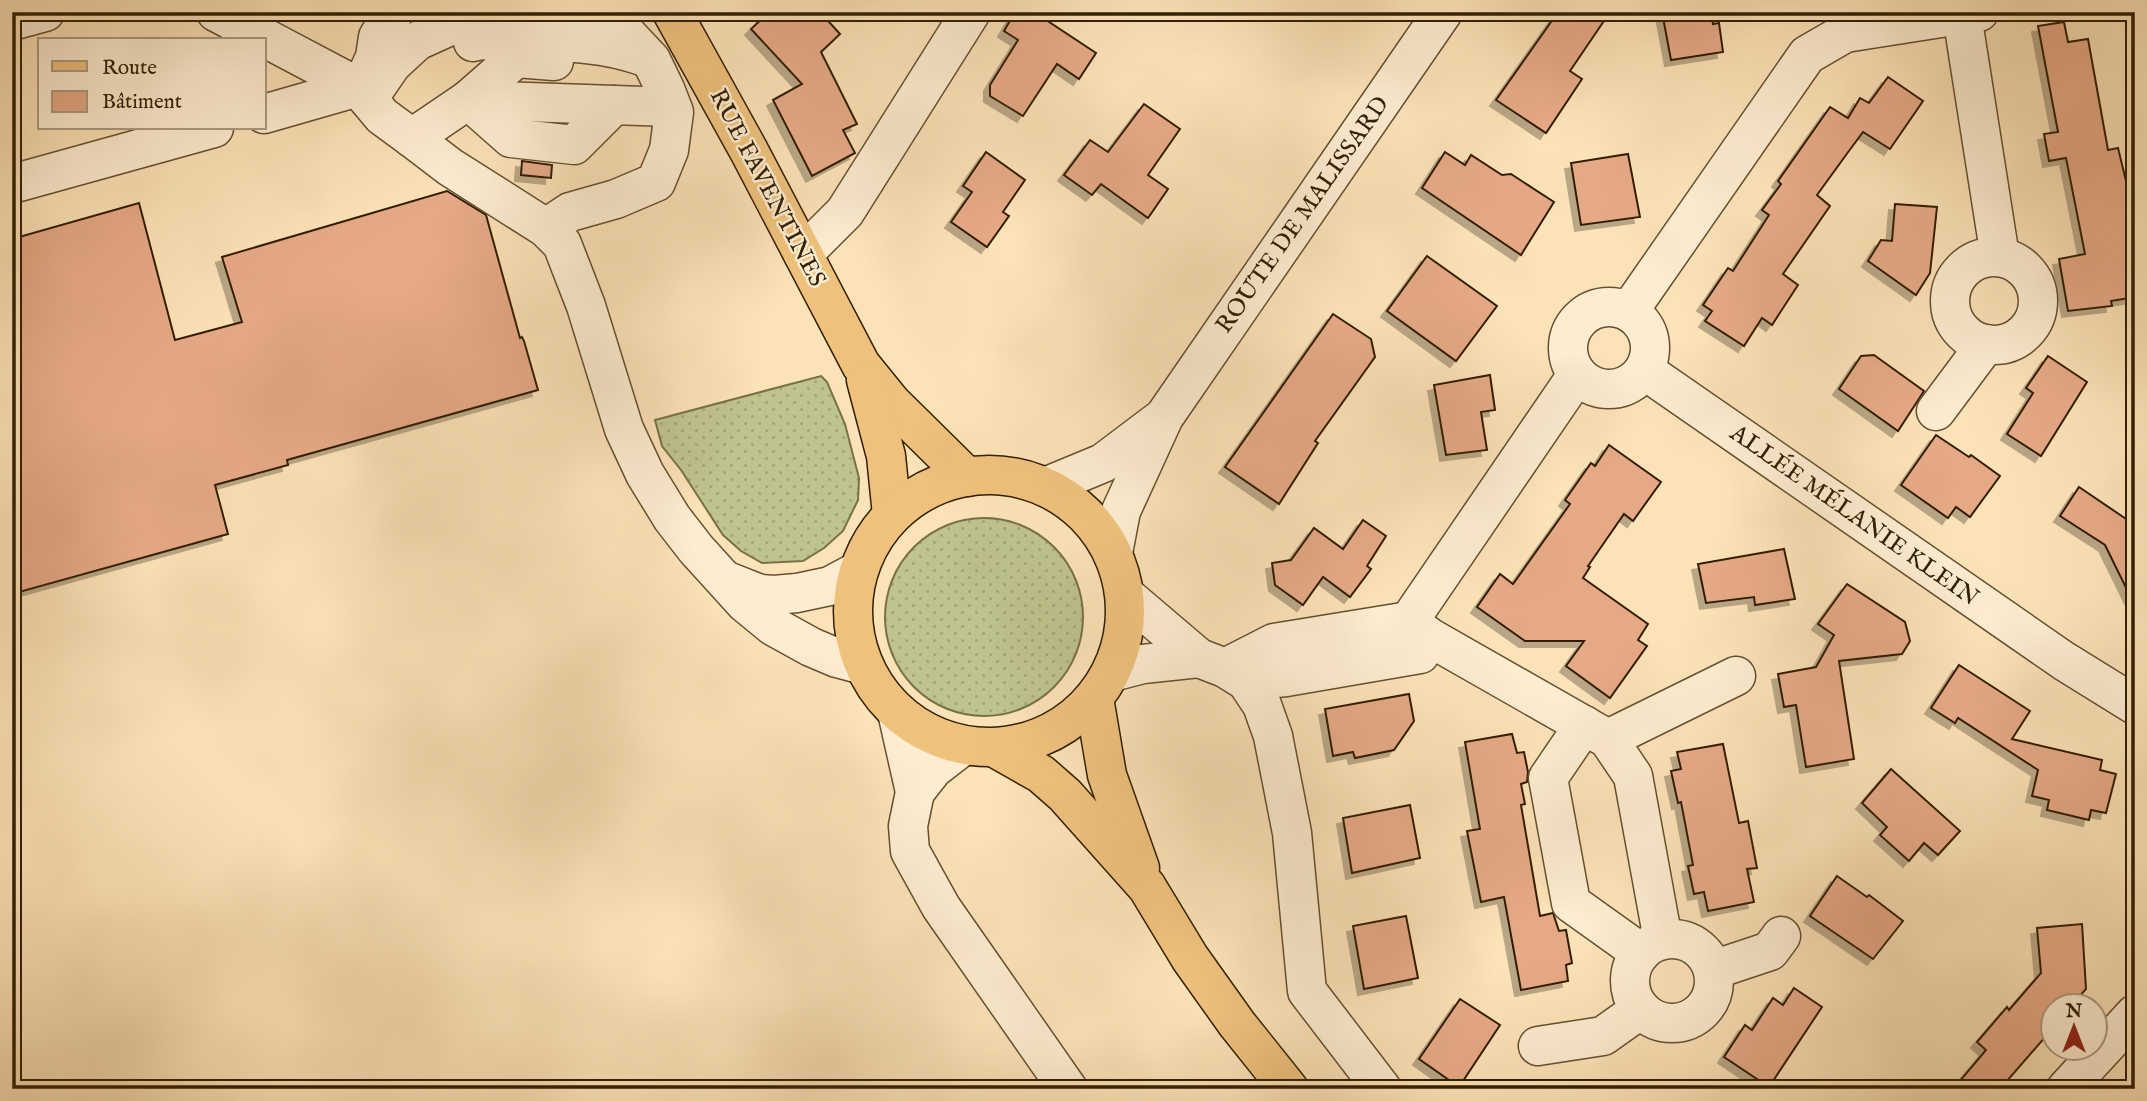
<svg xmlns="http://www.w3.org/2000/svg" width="2147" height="1101" font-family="'IM FELL English',serif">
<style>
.grass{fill:url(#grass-dots);stroke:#787148;stroke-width:2}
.building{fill:#e6a986;stroke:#321f03;stroke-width:2;filter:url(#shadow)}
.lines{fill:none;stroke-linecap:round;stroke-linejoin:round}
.minor-casing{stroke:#645030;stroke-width:41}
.major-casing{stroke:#321f03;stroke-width:41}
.minor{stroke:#fdecd0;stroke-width:38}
.major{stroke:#eec17c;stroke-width:38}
.labels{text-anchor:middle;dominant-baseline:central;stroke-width:5;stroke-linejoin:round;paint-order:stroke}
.street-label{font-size:24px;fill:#321f03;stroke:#fdecd0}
</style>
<defs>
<pattern id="grass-dots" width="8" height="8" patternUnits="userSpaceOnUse" patternTransform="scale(1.75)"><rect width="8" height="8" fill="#bfc38e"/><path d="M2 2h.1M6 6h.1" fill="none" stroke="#a5a779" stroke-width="1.8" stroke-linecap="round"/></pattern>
<filter id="shadow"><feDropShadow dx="-6" dy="6" stdDeviation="0" flood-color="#0004"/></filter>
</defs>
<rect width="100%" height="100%" fill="#fce2b7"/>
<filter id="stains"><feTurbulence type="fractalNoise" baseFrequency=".00286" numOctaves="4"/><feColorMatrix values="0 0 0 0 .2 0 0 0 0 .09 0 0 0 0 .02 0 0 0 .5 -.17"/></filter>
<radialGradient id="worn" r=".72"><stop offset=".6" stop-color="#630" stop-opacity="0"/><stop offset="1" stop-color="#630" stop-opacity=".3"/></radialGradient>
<g class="grass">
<path d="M821,376L827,382L845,424L859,478L858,500L843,531L824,548L803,561L762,563L741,551L723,535L681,470L662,446L655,420Z"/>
<circle cx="984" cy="617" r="99"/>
</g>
<g class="building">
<path d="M769,12H820L840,34L821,52L857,124L843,130L855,153L812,176L773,100L802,84L751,29Z"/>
<path d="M1015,12H1034L1096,53L1079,79L1057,64L1023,116L990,96V85L1018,40L1004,31Z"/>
<path d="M1558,12H1610L1570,71L1582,79L1546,133L1496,100Z"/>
<path d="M1662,12H1711L1713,24L1719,23L1723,52L1671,60Z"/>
<path d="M2064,22L2068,42L2088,39L2108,150L2118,148L2135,218V297L2111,301L2112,306L2068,311L2059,259L2085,254L2066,158L2049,161L2044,134L2058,132L2038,26Z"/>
<path d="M1888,77L1923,101L1890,149L1863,132L1846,155L1817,195L1830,206L1783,274L1798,285L1772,325L1762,318L1744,346L1705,321L1712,311L1703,305L1728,268L1733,271L1769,215L1762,210L1781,184L1778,181L1830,107L1848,118L1860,98L1869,103Z"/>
<path d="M1144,104L1180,129L1148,175L1168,189L1148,218L1101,184L1092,195L1064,175L1090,140L1108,152Z"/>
<path d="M986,152L1025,180L1003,212L1009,216L987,247L951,222L972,192L963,186Z"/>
<path d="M1445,152L1465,165L1471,155L1502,175L1511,174L1554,202L1521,255L1422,188Z"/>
<path d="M1628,154L1640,217L1581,225L1571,163Z"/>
<path d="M522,161L552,165L551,178L521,175Z"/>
<path d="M447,191L486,215L520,338L522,337L524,341L538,390L287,460L288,465L215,485L228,534L12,594V239L139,203L175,340L242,322L222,257Z"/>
<path d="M1895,204L1937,207L1930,273L1916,295L1868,261L1881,240L1892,241Z"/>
<path d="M1427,256L1497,306L1456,361L1387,311Z"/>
<path d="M1333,314L1371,339L1375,357L1315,441L1318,443L1279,504L1225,467Z"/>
<path d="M1874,355L1924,391L1898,431L1839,389L1861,356Z"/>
<path d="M2048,356L2087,382L2041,456L2007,434L2033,393L2026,388Z"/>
<path d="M1490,375L1495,410L1481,412L1487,450L1446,455L1434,385Z"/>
<path d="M1936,435L1969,457L1971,455L2000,476L1970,517L1956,507L1948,518L1901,485Z"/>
<path d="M1609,445L1661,482L1633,521L1624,514L1588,566L1590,567L1583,578L1648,624L1638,640L1647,646L1610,698L1566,666L1584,641H1525L1477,607L1500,574L1513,584L1570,504L1565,500L1591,463L1595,466Z"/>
<path d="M2079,487L2135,525V606L2105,545L2060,516Z"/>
<path d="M1363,520L1386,536L1367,566L1371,569L1350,597L1323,577L1303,605L1275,585L1272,563L1291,560L1314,528L1343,549Z"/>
<path d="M1784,549L1795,599L1755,605L1754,597L1706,603L1698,564Z"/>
<path d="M1847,584L1905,622L1910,641L1902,654L1839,661L1854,759L1806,767L1796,705L1784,707L1778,674L1816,667L1834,635L1818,624Z"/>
<path d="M1959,665L2030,711L2012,739L2102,760L2100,770L2116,774L2106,813L2091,810L2089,820L2047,810L2049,800L2032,796L2038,770L1958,718L1955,723L1931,708Z"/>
<path d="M1409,694L1414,721L1394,750L1355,758L1353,752L1333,756L1325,709Z"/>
<path d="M1512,734L1517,753L1524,752L1528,772L1527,782L1521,784L1525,804L1521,805L1540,916L1553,913L1559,931L1566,930L1572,963L1566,965L1568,981L1521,990L1504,897L1481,902L1467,831L1480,829L1465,742Z"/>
<path d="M1723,744L1739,823L1748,821L1757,868L1747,869L1754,902L1708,911L1704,892L1694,894L1688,866L1693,865L1681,802L1678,803L1671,771L1681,769L1677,752Z"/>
<path d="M1891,769L1960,831L1938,855L1924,843L1909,861L1880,835L1887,827L1862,803Z"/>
<path d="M1410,805L1420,858L1352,873L1343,818Z"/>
<path d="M1837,876L1867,897L1869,895L1903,921L1873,959L1810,916Z"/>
<path d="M1406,916L1418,978L1364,989L1353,926Z"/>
<path d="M2082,924L2086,989L2071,1006H2053V1028L2000,1089H1953L1986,1050L1977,1042L2007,1007L2009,1010L2041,973L2037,928Z"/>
<path d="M1794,988L1822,1007L1769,1087L1724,1057L1745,1025L1752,1030L1773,998L1783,1005Z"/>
<path d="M1460,999L1500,1025L1459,1087L1419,1059Z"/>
</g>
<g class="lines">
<g class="minor-casing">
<g id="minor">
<path d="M216,12L358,87L367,75L375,57L378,37L394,12"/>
<path d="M1962,15L2000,257"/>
<path d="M12,21L45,12"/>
<path d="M473,42C487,38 507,40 522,41C563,42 603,42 642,56"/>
<path d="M368,99L392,64L417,41L452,25L494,14H587L619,26L651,60L665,89L674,112L669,150L656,182L616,199L570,212L546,228"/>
<path d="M468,100L671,107"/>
<path d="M468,100L511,138L574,145L614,105"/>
<path d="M264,114L358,87L382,116L412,138L450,167L546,228L562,244L586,306L624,429L645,474L672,518L696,549L745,603L773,626L811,647L837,658L863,665"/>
<path d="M412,138L468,100L516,58L554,61"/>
<path d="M12,184L214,128"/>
<path d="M803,254L845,212L971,12"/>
<circle cx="1994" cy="301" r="44"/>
<circle cx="1609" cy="348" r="41"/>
<path d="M1629,311L1807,55L1845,33L1979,12"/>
<path d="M1644,370L2064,661L2135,705"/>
<path d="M1936,411L1986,344"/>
<path d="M1045,487L1103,463L1160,420"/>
<path d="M1113,553L1121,511L1164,417L1443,12"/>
<path d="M727,581L760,594L774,595L797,593L830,586L858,571"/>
<path d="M1125,595L1199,658L1225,668L1246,681L1286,677L1420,654L1429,637L1409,621L1274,643L1225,668"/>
<path d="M1409,621L1577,375"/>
<path d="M1429,637L1608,739L1633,776L1663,940"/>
<path d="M1112,672L1143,664L1199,658"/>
<path d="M1246,681L1262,705L1273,736L1292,833L1307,991L1382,1089"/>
<path d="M897,712L915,792L908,826L910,851L941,907L1068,1089"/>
<path d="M1584,725L1548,778L1571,903L1641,953"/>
<path d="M1608,739L1736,676"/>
<path d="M915,792L933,769L964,745"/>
<circle cx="1672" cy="981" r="42"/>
<path d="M1713,970L1770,951L1781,936"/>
<path d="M1538,1046L1603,1036L1641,1009"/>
<path d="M2066,1089L2135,1014"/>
</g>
</g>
<g class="major-casing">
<g id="major">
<path d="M672,12L749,151L861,365L891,402L967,477"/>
<path d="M866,380L886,456L892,515"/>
<circle cx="989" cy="611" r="136"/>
<path d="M1094,698L1107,775L1140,868"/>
<path d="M995,748L1041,774L1065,795L1147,887L1190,958L1237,1024L1289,1089"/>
</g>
</g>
<use href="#minor" class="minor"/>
<use href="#major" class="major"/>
</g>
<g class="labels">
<g class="street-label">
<text transform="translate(767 188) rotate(62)">RUE FAVENTINES</text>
<text transform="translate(1303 215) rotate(-55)">ROUTE DE MALISSARD</text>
<text transform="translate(1854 516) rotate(35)">ALLÉE MÉLANIE KLEIN</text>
</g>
</g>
<rect width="2147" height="1101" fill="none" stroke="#fce2b7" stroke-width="42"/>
<rect x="14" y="14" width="2119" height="1073" fill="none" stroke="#321f03" stroke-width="3.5"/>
<rect x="21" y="21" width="2105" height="1059" fill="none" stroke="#321f03" stroke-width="2"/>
<rect x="38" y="38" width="228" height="91" fill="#fdecd0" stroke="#ac9a7e" stroke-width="2"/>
<rect x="52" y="61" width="35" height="10" fill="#eec17c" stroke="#ac9a7e" stroke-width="2"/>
<text x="102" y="74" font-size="21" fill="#321f03">Route</text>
<rect x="52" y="91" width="35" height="21" fill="#e6a986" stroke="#ac9a7e" stroke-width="2"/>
<text x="102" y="108" font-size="21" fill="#321f03">Bâtiment</text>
<g transform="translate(2074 1027)"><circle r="33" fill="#fdecd0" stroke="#ac9a7e" stroke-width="2"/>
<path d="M0-5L12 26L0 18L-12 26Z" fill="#8f2418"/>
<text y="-10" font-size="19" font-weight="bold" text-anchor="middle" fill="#321f03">N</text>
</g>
<rect width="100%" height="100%" filter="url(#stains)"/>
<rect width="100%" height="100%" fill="url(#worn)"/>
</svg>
